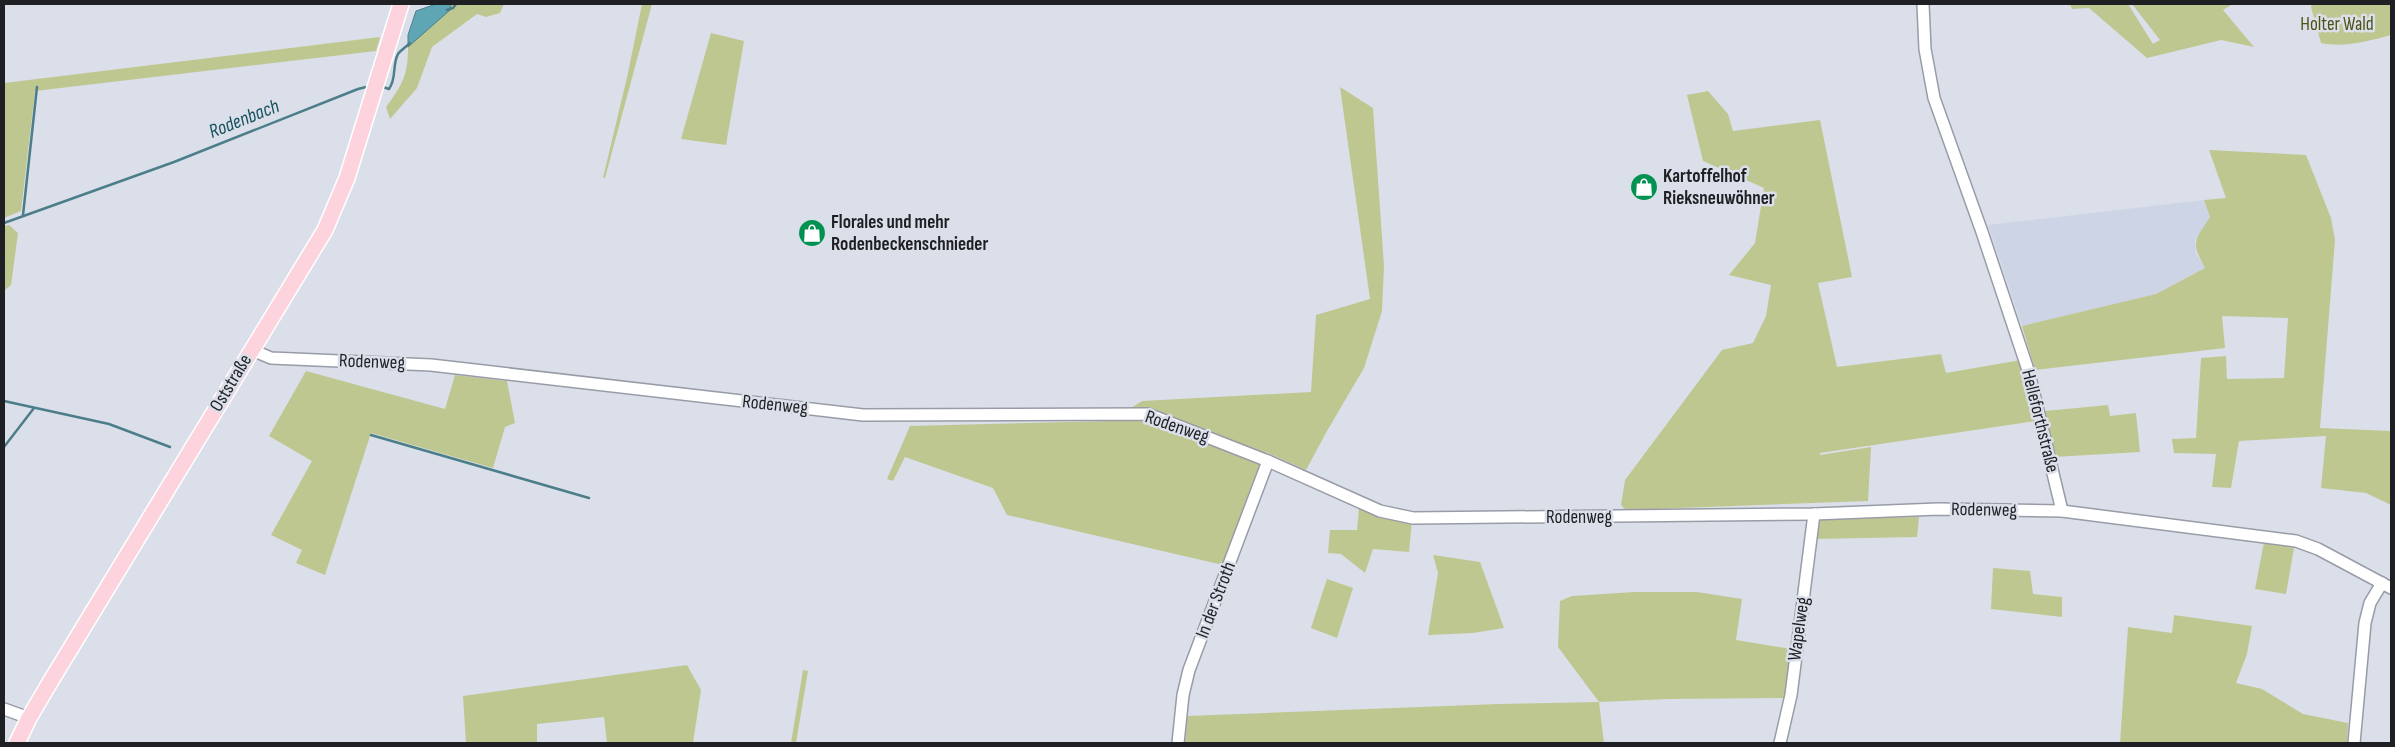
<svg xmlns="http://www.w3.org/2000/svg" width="2395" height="747" font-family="'Sofia Sans Condensed',sans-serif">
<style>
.built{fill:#cdd4e6}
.green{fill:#bfc791}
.water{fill:#5fa6b5;stroke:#4c7e8a}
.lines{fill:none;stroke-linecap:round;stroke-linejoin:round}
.stream{stroke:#4c7e8a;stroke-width:2.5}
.minor-casing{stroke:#989ca7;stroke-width:14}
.major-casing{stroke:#fff;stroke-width:18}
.minor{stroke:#fff;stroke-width:11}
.major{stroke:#fdd3dd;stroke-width:15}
.labels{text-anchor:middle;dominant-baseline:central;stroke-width:5;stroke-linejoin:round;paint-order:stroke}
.park-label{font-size:19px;fill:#4c5314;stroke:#dbdfea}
.poi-label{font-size:19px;font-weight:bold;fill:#1e2024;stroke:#dbdfea;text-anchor:start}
.street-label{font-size:19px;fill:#1e2024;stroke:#dbdfea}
.water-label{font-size:20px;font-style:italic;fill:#13515d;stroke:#dbdfea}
</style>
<rect width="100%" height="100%" fill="#dbdfea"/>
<path class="built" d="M2204,200L2210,217L2195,241L2196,254L2205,268L2156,294L2022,326L1988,225Z"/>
<g class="green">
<path d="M451,4H504L500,13L486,17L477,14L432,47L417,88L390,119L386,107C403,84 408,75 408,47L449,10Z"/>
<path d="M642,4H652L605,178H603L628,73Z"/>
<path d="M2070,4H2128L2153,44L2160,40L2132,4H2233L2223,10L2254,47L2221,40L2147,58L2089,8L2072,9Z"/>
<path d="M2312,4H2391V35C2369,41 2344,48 2321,43L2311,7Z"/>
<path d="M711,33L744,41L726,145L681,139Z"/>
<path d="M380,37L376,51L35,91L21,211L4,218V83Z"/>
<path d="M1340,87L1373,108L1384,266L1382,311L1364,368L1327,431L1306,470L1266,452L1227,566L1007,515L993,488L905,457L893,481L887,479L910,426L1110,421L1142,401L1311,392L1316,315L1370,299Z"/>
<path d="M1708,91L1728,114L1733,131L1820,120L1852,277L1818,283L1837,367L1941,354L1946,373L2021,360L2035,421L1820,453V455L1871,447L1868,501L1626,510L1621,505L1625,480L1722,350L1753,343L1766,316L1771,285L1729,275L1755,243L1764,188L1703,161L1687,95Z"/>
<path d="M2209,150L2306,155L2331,218L2335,240L2320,428L2391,431V505L2366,493L2321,488L2326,436L2239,441L2231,488L2212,487L2216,454L2174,453L2172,439L2196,438L2201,358L2226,356L2227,379L2284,378L2288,318L2222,316L2225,348L2035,370L2022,326L2156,294L2205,268C2190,241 2195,241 2210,217L2204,200L2226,198Z"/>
<path d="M9,225L18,233L11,285L4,291V226Z"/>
<path d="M306,371L445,409L455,375L507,381L515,423L505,427L493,468L371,433L325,575L296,563L302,550L271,535L312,461L269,436Z"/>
<path d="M2108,405L2110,416L2136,413L2140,452L2054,457L2045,411Z"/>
<path d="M1359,508L1381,516L1412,521L1409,552L1373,549L1365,573L1341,554L1328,553L1330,530H1357Z"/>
<path d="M1919,517L1917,537L1814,539L1817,519Z"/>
<path d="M2264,542L2294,548L2286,594L2255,589Z"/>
<path d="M1433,555L1480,562L1504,628L1473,633L1428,635L1438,573Z"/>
<path d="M1993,568L2030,571L2033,594L2062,597V617L1991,609Z"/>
<path d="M1327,579L1353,588L1337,638L1311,628Z"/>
<path d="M1634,592H1697L1742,599L1736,640L1791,649L1785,698L1669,699L1599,702L1604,743H1185L1187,716L1498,704L1599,702L1558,647L1560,601L1572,596Z"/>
<path d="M2174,615L2252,626L2247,654L2236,683L2262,689L2303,714L2348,723L2347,743H2120L2128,627L2172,633Z"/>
<path d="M687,665L701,690L693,743H607L604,717L537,724V743H466L463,696Z"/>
<path d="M803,670L808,671L796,743H791Z"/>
</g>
<path class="water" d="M436,4H451L450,10L408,47V35L416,11Z"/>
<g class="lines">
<g class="stream">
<path d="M447,10L453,8L456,4"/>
<path d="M380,86L389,89C397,78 392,65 398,54C401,50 406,47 410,43"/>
<path d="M23,215L37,87"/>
<path d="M4,223L174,162L358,89L370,86"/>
<path d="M4,401L109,424L170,447"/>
<path d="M371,435L589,498"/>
<path d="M4,447L34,408"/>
</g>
<g class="minor-casing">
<g id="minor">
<path d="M1923,4L1925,49L1934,98L1982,232L2029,373L2062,511"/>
<path d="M252,350L271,358L431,365L863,415L1148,414L1268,461L1380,511L1413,518L1814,514L1938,509L2062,511L2296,541L2318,549L2391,588"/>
<path d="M4,709L29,718"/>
<path d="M1178,743L1183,695L1189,670L1268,461"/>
<path d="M1780,743L1791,695L1814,514"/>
<path d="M2354,743L2365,623L2370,603L2382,583"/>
</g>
</g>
<g class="major-casing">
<path id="major" d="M17,743L29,718L49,684L325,230L347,178L401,4"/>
</g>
<use href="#minor" class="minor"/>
<use href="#major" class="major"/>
</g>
<defs>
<g id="shop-disc" transform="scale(1.4375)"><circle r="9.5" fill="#019252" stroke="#dbdfea"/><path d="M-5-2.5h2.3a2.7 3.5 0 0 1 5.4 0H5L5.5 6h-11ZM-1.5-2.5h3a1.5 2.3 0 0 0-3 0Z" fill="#fff"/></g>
</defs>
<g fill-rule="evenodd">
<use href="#shop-disc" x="1644" y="187"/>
<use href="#shop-disc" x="812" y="233"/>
</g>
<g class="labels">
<g class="park-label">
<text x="2337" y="24">Holter Wald</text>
</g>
<g class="poi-label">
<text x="1663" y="176">Kartoffelhof<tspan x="1663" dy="22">Rieksneuwöhner</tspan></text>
<text x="831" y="222">Florales und mehr<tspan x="831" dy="22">Rodenbeckenschnieder</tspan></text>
</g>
<g class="street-label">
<text transform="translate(372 362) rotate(2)">Rodenweg</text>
<text transform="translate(231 383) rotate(-59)">Oststraße</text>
<text transform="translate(775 405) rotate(6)">Rodenweg</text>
<text transform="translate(2040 421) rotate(76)">Helleforthstraße</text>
<text transform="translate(1177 427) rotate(19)">Rodenweg</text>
<text transform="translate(1984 510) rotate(1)">Rodenweg</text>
<text x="1579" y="517">Rodenweg</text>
<text transform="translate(1216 600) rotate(-69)">In der Stroth</text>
<text transform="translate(1799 629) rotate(-82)">Wapelweg</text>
</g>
<g class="water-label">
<text transform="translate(244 119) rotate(-22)">Rodenbach</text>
</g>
</g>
<rect width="2395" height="747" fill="none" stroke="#1e2024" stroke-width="10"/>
</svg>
